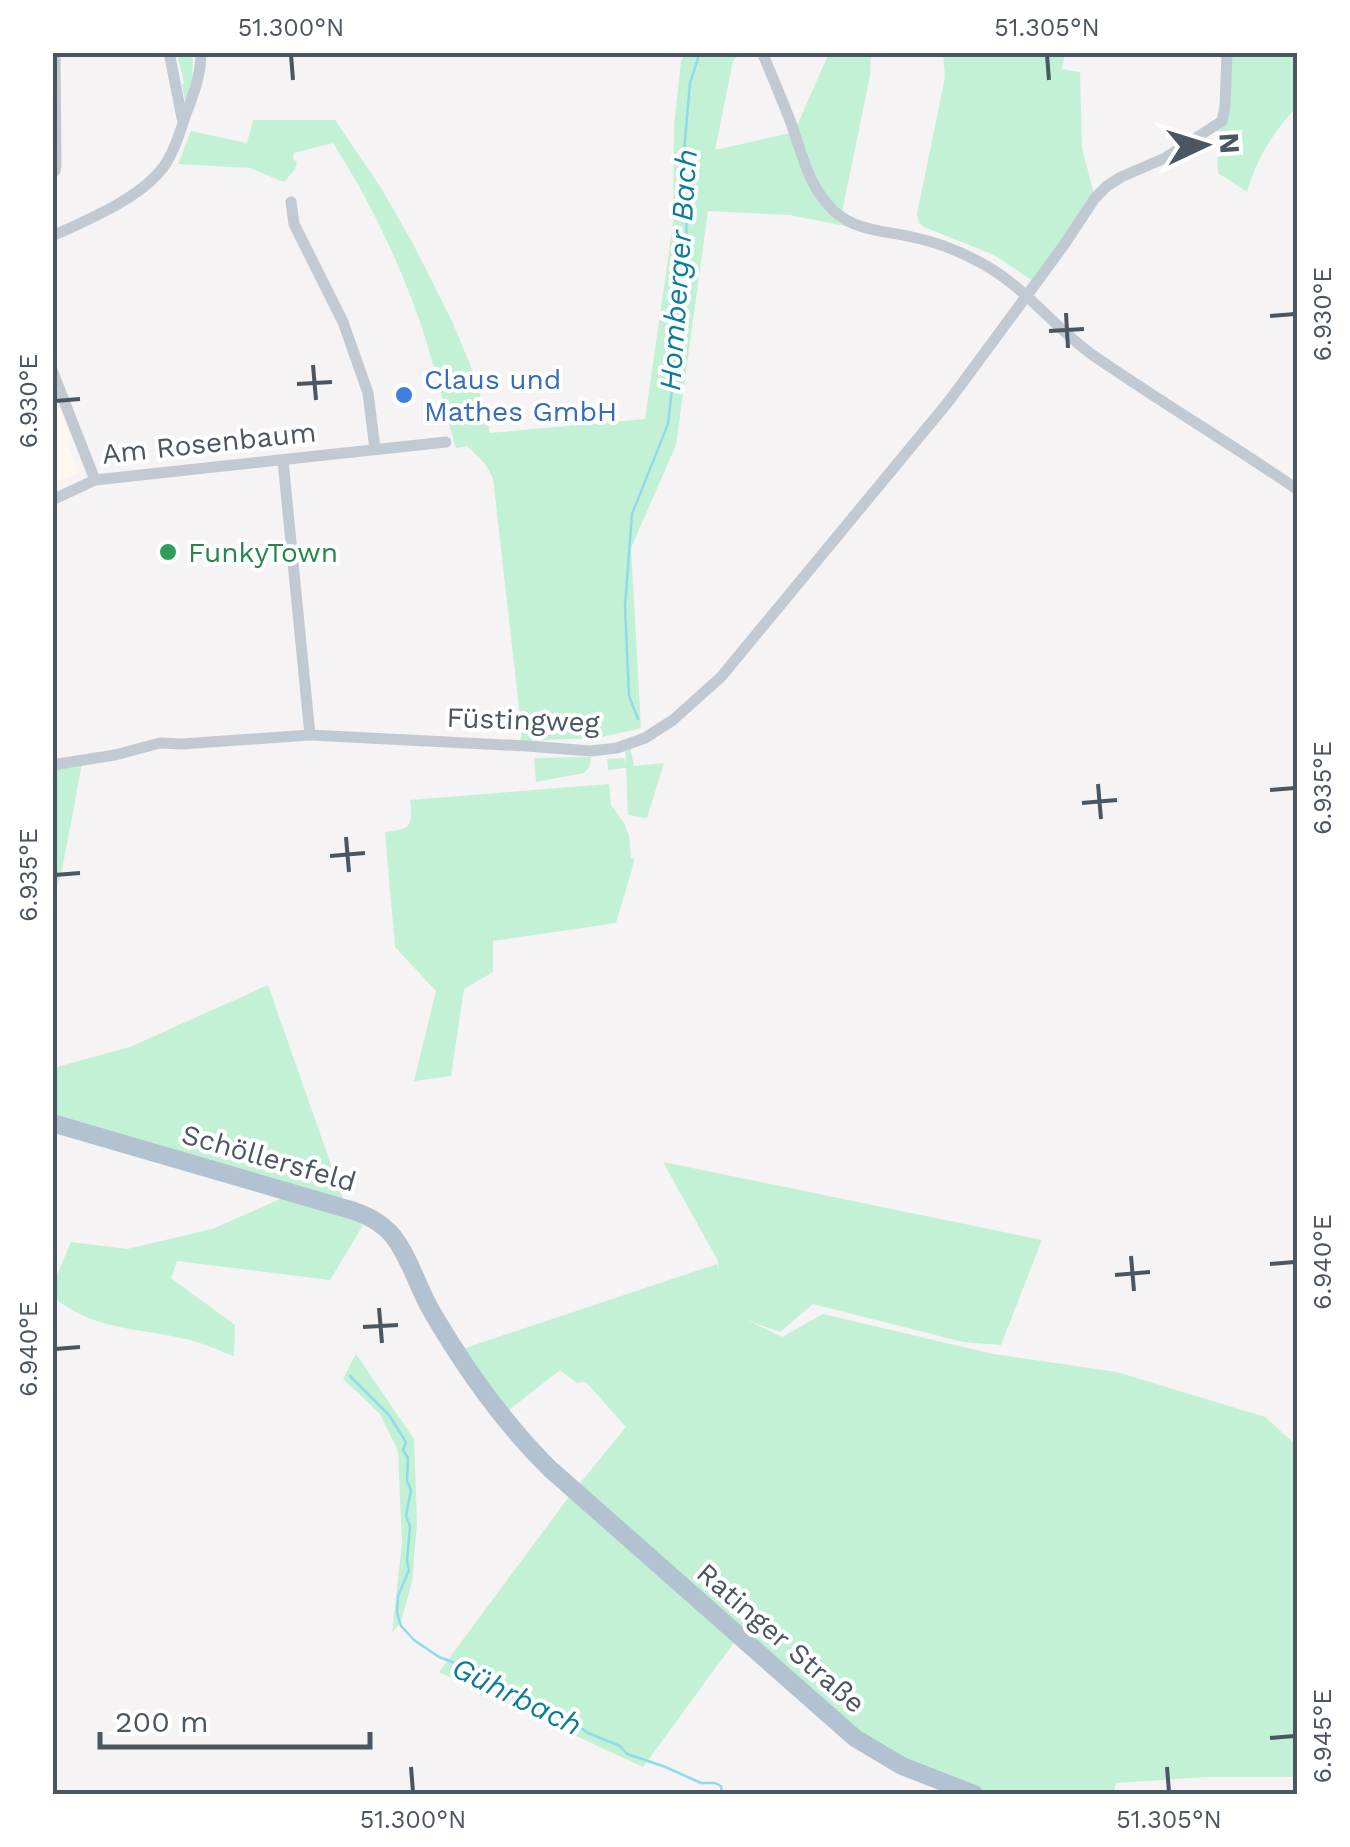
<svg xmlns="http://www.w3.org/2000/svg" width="1350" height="1847" font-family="'Work Sans',sans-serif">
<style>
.commercial{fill:#fdf9ef}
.green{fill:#c3f1d5}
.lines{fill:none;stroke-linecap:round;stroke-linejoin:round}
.stream{stroke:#90daee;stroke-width:2.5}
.street{stroke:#c1cad2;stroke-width:11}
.primary{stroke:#b3c2d1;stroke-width:18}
.ticks{fill:none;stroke:#4a5661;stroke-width:4}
.shop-dot{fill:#3f7fe0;stroke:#fff;stroke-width:4}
.leisure-dot{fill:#2e9e5b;stroke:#fff;stroke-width:4}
.labels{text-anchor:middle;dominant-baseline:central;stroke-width:8;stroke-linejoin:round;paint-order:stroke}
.shop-label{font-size:28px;fill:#366cbe;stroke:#fff;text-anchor:start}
.street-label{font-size:28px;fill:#4a5661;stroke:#fff}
.leisure-label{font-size:28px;fill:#27864d;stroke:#fff;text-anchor:start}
.water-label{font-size:30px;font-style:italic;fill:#0c7c9b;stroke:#fff}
.neatline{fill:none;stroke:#4a5661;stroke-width:4}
.ticks-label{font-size:25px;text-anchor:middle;fill:#4a5661}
</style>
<rect width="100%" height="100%" fill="#f5f3f3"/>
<path class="commercial" d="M53,389L71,437L67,439L78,473L53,483Z"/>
<g class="green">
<path d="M177,53H193L192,82L186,107L182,85L184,83Z"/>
<path d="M685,53H740L733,61L715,150L790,133L799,161L850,227L790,215L708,211L676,445L631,548L641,728L598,738L520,741L522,734L493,478L485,464L467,446L456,448C444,407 434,363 420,322C398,259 369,199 333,143L294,153L293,159L297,162L295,169L284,182L250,168L178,164L191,131L247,143L253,120H335L381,188L411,240L452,321L476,379L490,433L645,419L673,224L674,126L681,61Z"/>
<path d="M829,53H871L870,75L842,213L825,195L806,155L796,128Z"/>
<path d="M943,53H1106L1105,56L1065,55L1062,69L1080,72L1082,148L1094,194L1033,281L994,255L924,227L919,223L917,214L945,77Z"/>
<path d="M1226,53H1297V107C1274,130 1256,160 1247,192L1218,173L1216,126L1222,120Z"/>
<path d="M630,746L634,766L664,763L647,818L628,815L626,768L608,770L607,759L624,758L626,764L625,747Z"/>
<path d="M591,757L590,766L584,773L536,782L534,758Z"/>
<path d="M82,764L61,875L53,897V769Z"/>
<path d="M609,784L611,805L624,823L629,836L631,858L635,859L616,923L493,941V972L464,989L451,1076L414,1081L436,991L395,947L385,832C411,830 413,826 410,800Z"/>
<path d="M268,985L344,1202L53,1115V1068L130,1047Z"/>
<path d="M663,1162L1042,1240L1001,1345L963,1342L813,1304L780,1332L747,1320L782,1337L823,1314L993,1354L1117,1372L1265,1417L1297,1446V1777H1207L1116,1783L1113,1794H988L904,1762L880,1750L576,1488L626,1427L586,1382L577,1383L560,1370L509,1410L462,1349L717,1264L719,1271L718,1261Z"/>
<path d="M287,1196L366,1220L330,1280L177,1261L171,1278L235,1325L234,1356C217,1350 199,1341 181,1338C132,1327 94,1330 53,1297L52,1277H56L71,1242L127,1249L212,1229Z"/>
<path d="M356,1354L414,1439L417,1523L412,1582L401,1621L392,1633L402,1543L398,1451L380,1414L343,1379Z"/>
<path d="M571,1494L736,1640L643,1767L439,1672Z"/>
</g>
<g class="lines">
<g class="stream">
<path d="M638,719L629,696L625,606L632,514L668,424L674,371L675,332L686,245L687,200L684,151L690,83L700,52"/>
<path d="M350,1376L389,1415L406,1442L403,1450L408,1458L407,1481L411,1490L406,1516L410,1526L407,1561L409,1570L398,1596L397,1612L401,1626L414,1640L439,1657L466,1667L498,1690L544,1714L570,1720L588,1733L620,1746L627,1754L663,1766L701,1783H715L721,1786L722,1794"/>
</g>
<g class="street">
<path d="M169,52L182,118"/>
<path d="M762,52C772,76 782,99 791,123C802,154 809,188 834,211C855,231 886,231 912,237C936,242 962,252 983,264C1028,289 1054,328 1094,356C1161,402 1231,444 1298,490"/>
<path d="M52,173L55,171L56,165L55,52"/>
<path d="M291,202L294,224L343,322L368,393L375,449"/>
<path d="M52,236C88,220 151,194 169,158C177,144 181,128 186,114C194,93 201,75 201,52"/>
<path d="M52,370L95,480"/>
<path d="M283,461L310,735"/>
<path d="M52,500L95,480L446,442"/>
<path d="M52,765L115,755L160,743L182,744L310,735L527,746L591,751L617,748L645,738L673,720L721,677L949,401L1064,245L1095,198L1107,186L1121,177L1165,158L1222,121L1225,107L1227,52"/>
</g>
<path class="primary" d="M52,1123L354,1211C369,1216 382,1223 393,1236C410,1258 418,1288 432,1312C464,1367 504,1423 549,1468L855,1738L902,1766L974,1794"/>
</g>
<path class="ticks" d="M291,55L293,80M1047,55L1049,80M1066,313L1068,348M1270,316L1295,314M1049,331L1084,329M313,365L316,400M297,384L332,382M55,401L80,399M1098,784L1101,819M1270,790L1295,788M1082,803L1117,800M346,837L349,872M330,856L365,853M55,875L80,873M1131,1256L1134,1291M1270,1264L1295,1262M1115,1275L1150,1272M379,1308L382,1343M363,1327L398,1325M55,1349L80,1347M1270,1738L1295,1736M411,1767L413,1792M1167,1767L1169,1792"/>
<circle class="shop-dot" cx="404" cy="395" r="10"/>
<circle class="leisure-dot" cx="168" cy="552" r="10"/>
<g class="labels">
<g class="shop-label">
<text x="424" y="379">Claus und<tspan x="424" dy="32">Mathes GmbH</tspan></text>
</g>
<g class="street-label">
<text transform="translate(209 443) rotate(-6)">Am Rosenbaum</text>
<text transform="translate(523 720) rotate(2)">Füstingweg</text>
<text transform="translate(269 1158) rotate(16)">Schöllersfeld</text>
<text transform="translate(781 1638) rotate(41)">Ratinger Straße</text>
</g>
<g class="leisure-label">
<text x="188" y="552">FunkyTown</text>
</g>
<g class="water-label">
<text transform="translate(678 270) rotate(-86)">Homberger Bach</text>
<text transform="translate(517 1696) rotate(26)">Gührbach</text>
</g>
</g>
<rect width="1350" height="1847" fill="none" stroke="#ffffff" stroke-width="110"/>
<g transform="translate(1205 145) rotate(86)" stroke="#ffffff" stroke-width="8" paint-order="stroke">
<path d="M0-8L18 38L0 25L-18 38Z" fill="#4a5661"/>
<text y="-15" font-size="28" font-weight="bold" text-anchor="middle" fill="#4a5661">N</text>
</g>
<path d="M100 1732v15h270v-15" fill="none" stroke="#4a5661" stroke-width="5"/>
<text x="115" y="1732" font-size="30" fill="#4a5661" stroke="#ffffff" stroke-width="8" paint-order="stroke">200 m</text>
<rect x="55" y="55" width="1240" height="1737" class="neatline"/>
<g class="ticks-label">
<text x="291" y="36">51.300°N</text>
<text x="1047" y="36">51.305°N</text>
<text transform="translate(1322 314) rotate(-90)" y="9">6.930°E</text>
<text transform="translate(28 401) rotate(-90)" y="9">6.930°E</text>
<text transform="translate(1322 788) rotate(-90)" y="9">6.935°E</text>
<text transform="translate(28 875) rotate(-90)" y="9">6.935°E</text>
<text transform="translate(1322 1262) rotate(-90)" y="9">6.940°E</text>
<text transform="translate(28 1349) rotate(-90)" y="9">6.940°E</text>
<text transform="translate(1322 1736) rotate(-90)" y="9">6.945°E</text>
<text x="413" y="1828">51.300°N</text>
<text x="1169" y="1828">51.305°N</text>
</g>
</svg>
